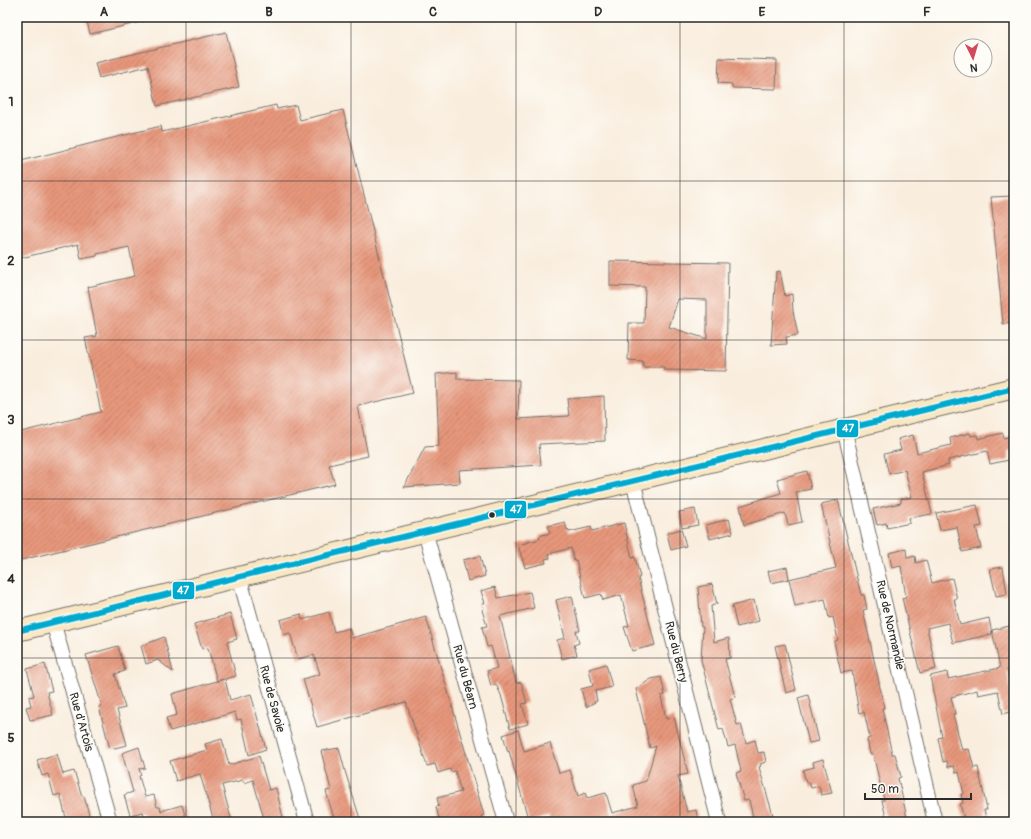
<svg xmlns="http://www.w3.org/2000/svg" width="1031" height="839" font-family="Pangolin,sans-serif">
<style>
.building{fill:url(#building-hatch);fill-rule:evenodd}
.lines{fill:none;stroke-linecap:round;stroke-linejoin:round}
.street-casing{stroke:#736f69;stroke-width:16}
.secondary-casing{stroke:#736f69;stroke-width:22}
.street{stroke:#fff;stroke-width:14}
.secondary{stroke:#f9e7c3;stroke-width:20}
.bus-1-casing{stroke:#fdfcf7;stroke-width:9}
.bus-1{stroke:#00a9ce;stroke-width:6}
.grid{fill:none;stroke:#2b2b2b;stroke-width:1;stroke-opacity:0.55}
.bus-dot{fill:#2b2b2b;stroke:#fdfcf7;stroke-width:1.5}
.labels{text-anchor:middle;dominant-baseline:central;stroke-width:3.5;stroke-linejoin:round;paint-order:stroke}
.street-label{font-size:12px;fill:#2b2b2b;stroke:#fdfcf7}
.line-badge{stroke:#fdfcf7;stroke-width:1.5}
.badge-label{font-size:11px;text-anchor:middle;font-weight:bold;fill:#fff}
.neatline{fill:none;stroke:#2b2b2b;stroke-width:1.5}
.grid-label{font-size:13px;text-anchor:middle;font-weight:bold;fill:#2b2b2b}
</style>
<defs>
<pattern id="building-hatch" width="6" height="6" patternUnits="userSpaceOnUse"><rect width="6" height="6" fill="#e7977c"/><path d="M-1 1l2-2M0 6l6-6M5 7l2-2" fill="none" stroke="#bb7b66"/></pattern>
</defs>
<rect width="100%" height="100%" fill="#fdfcf7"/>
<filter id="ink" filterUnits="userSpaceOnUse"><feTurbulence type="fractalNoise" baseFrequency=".025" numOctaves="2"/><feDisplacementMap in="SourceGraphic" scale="8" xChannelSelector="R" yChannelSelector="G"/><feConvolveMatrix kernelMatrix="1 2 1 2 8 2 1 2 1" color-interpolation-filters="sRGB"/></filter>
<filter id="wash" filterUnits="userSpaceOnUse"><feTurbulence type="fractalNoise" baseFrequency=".012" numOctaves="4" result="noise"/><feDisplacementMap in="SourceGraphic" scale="16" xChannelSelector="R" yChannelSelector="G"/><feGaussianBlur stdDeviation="0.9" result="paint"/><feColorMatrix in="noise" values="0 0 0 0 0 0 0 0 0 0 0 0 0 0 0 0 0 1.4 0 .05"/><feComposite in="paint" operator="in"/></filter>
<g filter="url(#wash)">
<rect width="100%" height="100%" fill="#f9eddd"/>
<g id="blocks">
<g class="building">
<path d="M86,17H144L145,21L90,34Z"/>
<path d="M226,32L239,87L157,106L148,66L99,78L95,63Z"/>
<path d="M719,58L777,60L776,89L732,88V84L718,83Z"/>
<path d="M276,105L277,109L296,105L300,120L343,110L413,393L358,406L368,456L329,465L335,484L17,561V433L101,412L85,338L97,336L88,287L135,276L129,247L97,254V256L81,259L78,244L17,259V162L161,126L162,132Z"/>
<path d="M1014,196V281H1012L1014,323L1003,324L991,197Z"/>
<path d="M610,261L728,263L726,371L664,370V367H643V361L628,360L629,323H644L645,287L610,286ZM678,299L707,300V339L669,327Z"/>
<path d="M780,271L785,296L792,294L793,311L798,335L786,337L787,344L771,345L776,272Z"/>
<path d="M457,372V379L519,380L518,419L569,416L567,399L604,396L605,441L539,444L541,465L459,470L460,483L404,487L425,447L439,446L436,374Z"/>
<path d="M970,433L971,436L977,435L978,439L1003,433L1004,438L1014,435V450L1008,451L1009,460L990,464L987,451L948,460L949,465L922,472L932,514L909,518L910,523L887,528L886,523L877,525L873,509L901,503V499L912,497L905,470L889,474L884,454L901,450L898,439L913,435L917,453L951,445L950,438Z"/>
<path d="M807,471L811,489L796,492L802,522L788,525L785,513L744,525L740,506L781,493L777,479Z"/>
<path d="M838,500L861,595H864L867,609L863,610L878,678L884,708H882L892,754H895L901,777L898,778L908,822H887L882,800H884L873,754H870L867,739L870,738L864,712L859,713L852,671L841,673L834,642L838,640L833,617L829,618L825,599L795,606L789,579L836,568L821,504Z"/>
<path d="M977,505L982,526L976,527L981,548L962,552L957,527L940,530L936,513Z"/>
<path d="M695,509L698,525L682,528L679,512Z"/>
<path d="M729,519L733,533L710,539L706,525Z"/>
<path d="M565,522L567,530L568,529L569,532L591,527L592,531L624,523L632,558L635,557L640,577L638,578L655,645L632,651L624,627L629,626L621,595L603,600L601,594L585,598L576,560L574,561L571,548L549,554L550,558L545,559L546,563L525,568L518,545L540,539L539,536L550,533L548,526Z"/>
<path d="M681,529L686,546L671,550L667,533Z"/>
<path d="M906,549L907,558L915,556L916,563L926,560L932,583L952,578L957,599H954L960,625L989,618L992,634L953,643L948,623L927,628L936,669L920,673L902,598L906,597L901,566L892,568L889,553Z"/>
<path d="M480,556L485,576L468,581L463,560Z"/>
<path d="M787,567L789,579L771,583L768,571Z"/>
<path d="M1003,567L1007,594L996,596L990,569Z"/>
<path d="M712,584L717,604L711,606L714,642L729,638L730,658L725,659L735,697L730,699L737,725L741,724L746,743L755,740L758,753L764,752L766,762L760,764L761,766L759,767L775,822H754L749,800L744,801L736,773L741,771L735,745L728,747L723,729L719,730L701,660L703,627H701L698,587Z"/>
<path d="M495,587L498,598L530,592L534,608L500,616L516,683L521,682L527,703L522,704L528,724L510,729L501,695L496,684L491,686L487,671L497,668L491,646L487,647L482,627L487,626L482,610L484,609L482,604L485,603L481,591Z"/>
<path d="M572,596L580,631H576L579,643L574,645L577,655L562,659L557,640L565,638L556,600Z"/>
<path d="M754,600L759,621L737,627L732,606Z"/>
<path d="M329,612L334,632L349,628L352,638L426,617L484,815L481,816L483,822H440L436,807L439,806L437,798L461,792L455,771L451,772L450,769L438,773L435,764L427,766L406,702L317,727L303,679L320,674L314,655L298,659L290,633L284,635L280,620L301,614L302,620Z"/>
<path d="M230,614L237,639L227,642L236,676L225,679L230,700L251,694L266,749L249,755L241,719L237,720L235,712L170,731L166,718L177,715L172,694L224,679L217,681L208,648L202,649L194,624Z"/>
<path d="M1014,625V670H1007L1014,711L1003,714L998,691L978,695L977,690L951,697L955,714H953L962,750L969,749L974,768L978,767L987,810H984L987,822H965L960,804L963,803L961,794H964L959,772L956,773L954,766L948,767L947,761L943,762L938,738L942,737L930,676L947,672L948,679L1000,668L992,630Z"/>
<path d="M164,637L173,672L158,660L146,664L141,646Z"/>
<path d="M785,644L796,690L786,693L775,646Z"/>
<path d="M118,646L125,671L115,674L125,708L117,710L127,745L110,749L99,707L102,706L86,655Z"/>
<path d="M45,664L52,691L47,692L53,715L30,720L26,707L31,706L29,697L34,696L27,669Z"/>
<path d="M606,664L612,687L595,691L597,701L586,707L581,689L593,686L589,669Z"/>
<path d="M661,677L665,695L661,696L666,719L674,717L688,774L678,776L687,812L696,810L698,822H551L549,816L529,822L509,751L508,752L503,735L518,730L524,751L550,743L559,773L570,770L578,796L585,793L587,798L606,793L612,813L638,806L633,785L646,781L656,746L650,748L636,689L651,679Z"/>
<path d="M808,695L819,741L809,743L798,698Z"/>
<path d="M222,739L229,765L259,756L269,790L276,788L284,822H265L253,780L244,783L243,780L222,785L232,822H214L200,774L176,781L170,761L207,750L205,744Z"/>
<path d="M139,747L145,768L139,769L141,775L139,776L145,797L154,795L157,807H160L161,811L182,805L187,822H135L134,819L144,816L143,812L130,815L124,795L133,792L122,753Z"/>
<path d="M339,748L345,771L361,822H335L326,791L331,790L321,751Z"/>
<path d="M57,754L63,774L74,771L82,796H84L91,822H67L60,794L54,796L48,774L42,776L37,760Z"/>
<path d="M823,759L832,793L821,795L819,786L811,788L809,782L806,783L803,770L814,767L813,762Z"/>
</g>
</g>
</g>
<g filter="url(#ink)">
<use href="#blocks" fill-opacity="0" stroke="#736f69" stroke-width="1"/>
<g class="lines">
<g class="street-casing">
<g id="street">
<path d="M844,428L935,822"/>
<path d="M633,481L719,822"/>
<path d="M425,531L506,822"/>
<path d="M239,576L307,822"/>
<path d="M53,622L110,822"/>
</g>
</g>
<g class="secondary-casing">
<path id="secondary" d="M17,631L1014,388"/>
</g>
<use href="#street" class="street"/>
<use href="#secondary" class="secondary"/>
<g class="bus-1-casing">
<path id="bus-1" d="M17,631L1014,388"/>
</g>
<use href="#bus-1" class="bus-1"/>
</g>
</g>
<path class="grid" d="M186,17V822M351,17V822M516,17V822M680,17V822M844,17V822M17,181H1014M17,340H1014M17,499H1014M17,658H1014"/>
<circle class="bus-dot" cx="492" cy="515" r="3.5"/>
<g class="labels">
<g class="street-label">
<text transform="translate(890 625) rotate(77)">Rue de Normandie</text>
<text transform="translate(676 652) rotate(76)">Rue du Berry</text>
<text transform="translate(465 677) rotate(75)">Rue du Béarn</text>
<text transform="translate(272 699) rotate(75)">Rue de Savoie</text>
<text transform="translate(81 722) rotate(74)">Rue d'Artois</text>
</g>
</g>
<g class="line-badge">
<rect x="836" y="419" width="23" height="19" rx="4" fill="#00a9ce"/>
<rect x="504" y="500" width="23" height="19" rx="4" fill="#00a9ce"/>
<rect x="172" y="581" width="23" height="19" rx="4" fill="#00a9ce"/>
</g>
<g class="badge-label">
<text x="848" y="432">47</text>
<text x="516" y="513">47</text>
<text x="183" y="594">47</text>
</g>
<rect width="1031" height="839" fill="none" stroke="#fdfcf7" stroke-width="44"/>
<g transform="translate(973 58) rotate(175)"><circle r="19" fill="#fdfcf7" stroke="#a9a8a5"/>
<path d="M0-3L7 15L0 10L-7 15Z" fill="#d1495b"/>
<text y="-6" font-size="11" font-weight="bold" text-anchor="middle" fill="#2b2b2b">N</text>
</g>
<path d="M865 793v6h106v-6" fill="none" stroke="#2b2b2b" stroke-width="2"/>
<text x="871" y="793" font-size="12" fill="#2b2b2b" stroke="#fdfcf7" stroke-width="3" paint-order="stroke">50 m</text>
<rect x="22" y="22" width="987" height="795" class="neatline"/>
<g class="grid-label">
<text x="104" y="16">A</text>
<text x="269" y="16">B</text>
<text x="433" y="16">C</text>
<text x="598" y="16">D</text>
<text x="762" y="16">E</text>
<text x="927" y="16">F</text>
<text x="11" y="106">1</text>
<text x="11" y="265">2</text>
<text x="11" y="424">3</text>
<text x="11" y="583">4</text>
<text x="11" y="742">5</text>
</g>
</svg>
